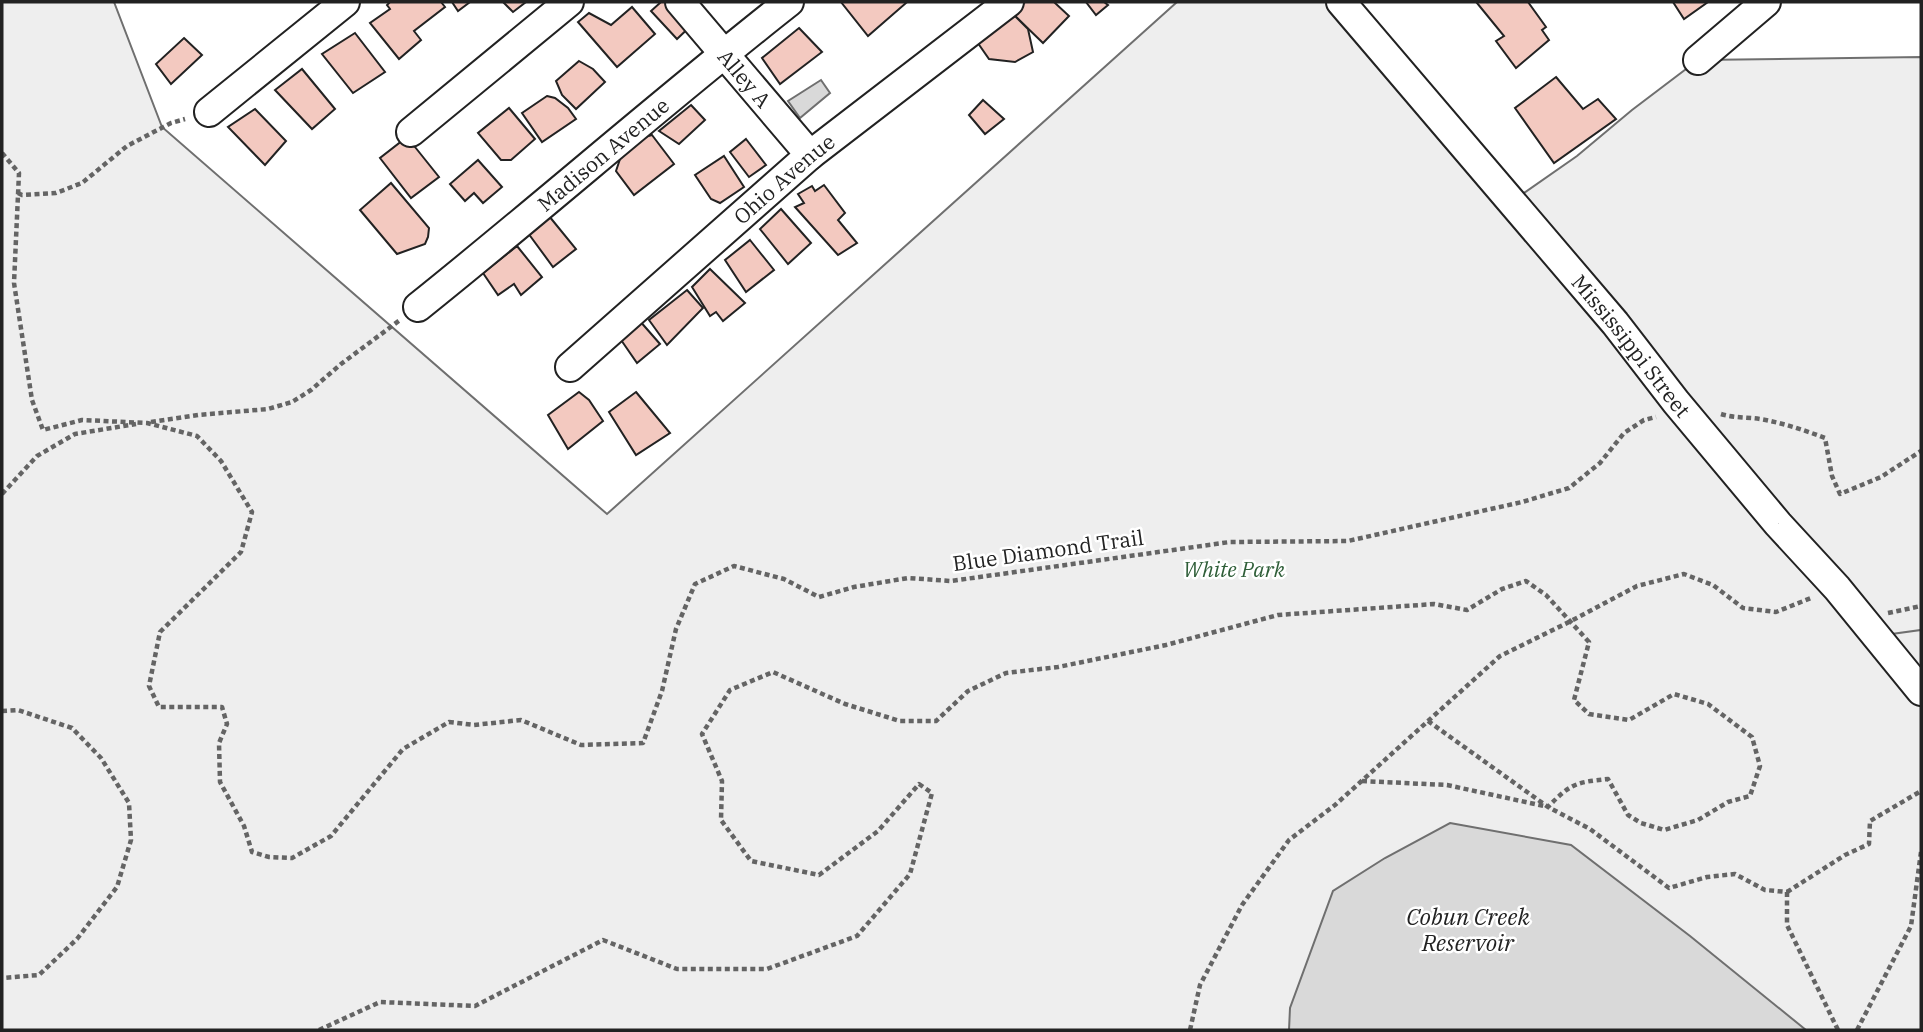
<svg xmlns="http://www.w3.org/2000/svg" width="1923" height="1032" font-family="'IBM Plex Serif',serif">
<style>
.green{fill:#eee;stroke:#6f6f6f;stroke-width:2}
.parking{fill:#ededed;stroke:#6f6f6f;stroke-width:2}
.water{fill:#d9d9d9;stroke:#6f6f6f;stroke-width:2}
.building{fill:#f3c9c0;stroke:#222;stroke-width:2}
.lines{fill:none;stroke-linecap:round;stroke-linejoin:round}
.minor-casing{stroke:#222;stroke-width:32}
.path{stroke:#646464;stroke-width:4.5;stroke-dasharray:5 3.5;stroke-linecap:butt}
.minor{stroke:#fff;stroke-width:28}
.labels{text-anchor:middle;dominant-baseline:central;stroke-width:5;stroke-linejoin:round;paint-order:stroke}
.street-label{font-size:21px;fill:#222;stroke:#fff}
.park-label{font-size:21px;font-style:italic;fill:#2f5e38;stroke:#fff}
.water-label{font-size:23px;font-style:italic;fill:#222;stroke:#fff}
</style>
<rect width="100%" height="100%" fill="#fff"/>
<path class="green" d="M2,2H114L162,127L607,514L1177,2H1345L1511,202L1577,156L1632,110L1698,60L1921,57V1030H2Z"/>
<path class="parking" d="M1921,630V691L1877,636Z"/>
<g class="water">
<path d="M821,80L830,93L800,118L788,101Z"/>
<path d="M1450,823L1571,845L1690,936L1806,1030H1289L1290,1008L1333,891L1385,858Z"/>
</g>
<g class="building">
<path d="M390,2H441L445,7L414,31L421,40L399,59L370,23L390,9L387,5Z"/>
<path d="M452,2H470L458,11Z"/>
<path d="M503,2H526L513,12Z"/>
<path d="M661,2H678L696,21L677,39L651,11Z"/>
<path d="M841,2H905L906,3L868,36Z"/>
<path d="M1025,2H1054L1069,16L1043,43L1013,14Z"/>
<path d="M1086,2H1104L1108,5L1096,15Z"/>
<path d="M1478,2H1528L1546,27L1542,30L1549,40L1516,68L1496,41L1504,36L1477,3Z"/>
<path d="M1673,2H1708L1684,19Z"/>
<path d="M632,7L655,34L617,67L578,22L589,13L611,25Z"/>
<path d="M1015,16L1028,29L1033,52L1015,62L989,59L973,36Z"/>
<path d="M799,28L822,52L780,84L762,58Z"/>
<path d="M355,33L385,72L353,93L322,54Z"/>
<path d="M184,38L202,55L171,84L156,64Z"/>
<path d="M579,61L593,69L605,82L576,109L562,95L556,81Z"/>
<path d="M302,69L335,109L312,129L275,90Z"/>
<path d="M1556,77L1583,109L1598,99L1616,119L1554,163L1515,108Z"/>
<path d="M547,96L555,98L568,108L576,119L542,142L522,113Z"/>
<path d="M983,100L1004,119L985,134L969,115Z"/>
<path d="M691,105L705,120L679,144L659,131Z"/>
<path d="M509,108L535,139L511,160H501L478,133Z"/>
<path d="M255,109L286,141L265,165L228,127Z"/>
<path d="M652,135L674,164L634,195L616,171L622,153L641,138Z"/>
<path d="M407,137L439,177L411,198L380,158Z"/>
<path d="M746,139L766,165L749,177L730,152Z"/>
<path d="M724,156L744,187L720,203L711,199L695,175Z"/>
<path d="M478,160L502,187L483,203L474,193L465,201L450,184Z"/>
<path d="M391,183L429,228L428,237L425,244L397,254L360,210Z"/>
<path d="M824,185L845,213L838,220L857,243L838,255L795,207L804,203L798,194L812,186L815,191Z"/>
<path d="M781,209L811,243L788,264L760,229Z"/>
<path d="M549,216L576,249L553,267L528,233Z"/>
<path d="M750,240L774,270L746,292L725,260Z"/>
<path d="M517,246L542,277L521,295L514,284L498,295L483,273Z"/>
<path d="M710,269L745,303L723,321L716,312L710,316L692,287Z"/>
<path d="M687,290L703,308L667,345L649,320Z"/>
<path d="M639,320L660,344L637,363L619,337Z"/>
<path d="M579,392L589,400L603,421L568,449L548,415Z"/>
<path d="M636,392L670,433L636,455L609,412Z"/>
</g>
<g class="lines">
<g class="minor-casing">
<g id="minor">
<path id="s1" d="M680,2L810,155"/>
<path id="s2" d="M1341,2L1615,323L1676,402L1778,524L1837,588L1921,691"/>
<path d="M1698,60L1766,2"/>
<path d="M209,112L345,2"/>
<path d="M411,132L569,2"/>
<path id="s3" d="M418,307C543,207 663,101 789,2"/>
<path id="s4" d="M570,367L810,155L1009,2"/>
</g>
</g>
<g class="path">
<path d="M2,153L19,173L14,283L32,400L43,430L82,420L147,423L197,436L221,461L252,512L241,552L160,632L149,686L159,707H222L227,724L219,743L220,782L244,826L252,852L269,857L292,858L331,836L403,749L449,722L474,725L521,720L581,745L643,743L662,691L676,629L695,584L734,566L784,579L819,597L854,587L908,578L951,581L1230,542L1348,541L1522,502L1569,488L1600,463L1624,433L1644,420L1656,417"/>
<path d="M18,193L22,195L56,193L82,183L127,146L171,123L185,119"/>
<path d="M1721,414C1734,418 1747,417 1760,419C1783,423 1804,430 1825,438L1832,476L1840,494L1881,477L1921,451"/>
<path d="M151,422L198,415L268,409L292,402L311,390L341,364L400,320"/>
<path d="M2,494L37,456L75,434L136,424"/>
<path d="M1888,613L1921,606"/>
<path d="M2,711L18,710L72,728L101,758L129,803L131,840L117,887L77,939L39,975L2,978"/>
<path d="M1428,721L1548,807L1590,829L1669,888L1707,877L1735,874L1765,890L1787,892"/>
<path d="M1362,781L1447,785L1544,806"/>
<path d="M1787,892L1845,855L1869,844L1870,821L1921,791"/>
<path d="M1787,892V925L1838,1030"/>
<path d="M319,1030L380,1002L475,1006L603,940L677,969H767L857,936L910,874L932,793L919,784L878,831L819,875L751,861L721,820L722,781L702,734L730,690L773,672L845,704L900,721H936L968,691L1006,673L1058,667L1166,645L1278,615L1434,604L1467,610L1502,589L1526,581L1546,595L1589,642L1574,700L1589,714L1629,720L1674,694L1708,704L1752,737L1760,766L1750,796L1728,802L1698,820L1664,830L1641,823L1628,815L1608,779C1576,782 1570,784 1548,807"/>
<path d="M1190,1030L1200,985L1242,905L1289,840L1335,805L1500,656L1569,622L1637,586L1684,574L1713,585L1743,608L1776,612L1811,598"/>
<path d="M1857,1030L1911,926L1921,852"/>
</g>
<use href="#minor" class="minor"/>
</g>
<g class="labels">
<g class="street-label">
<text stroke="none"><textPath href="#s1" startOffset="100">Alley A</textPath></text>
<text stroke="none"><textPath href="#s3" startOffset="240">Madison Avenue</textPath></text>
<text stroke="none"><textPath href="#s4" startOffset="285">Ohio Avenue</textPath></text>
<text stroke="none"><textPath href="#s2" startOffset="450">Mississippi Street</textPath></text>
<text transform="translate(1048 550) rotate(-8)">Blue Diamond Trail</text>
</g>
<g class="park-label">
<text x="1234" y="569">White Park</text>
</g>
<g class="water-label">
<text x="1468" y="916">Cobun Creek<tspan x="1468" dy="26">Reservoir</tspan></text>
</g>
</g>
<rect width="1923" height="1032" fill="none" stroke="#222222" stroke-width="7"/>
</svg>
